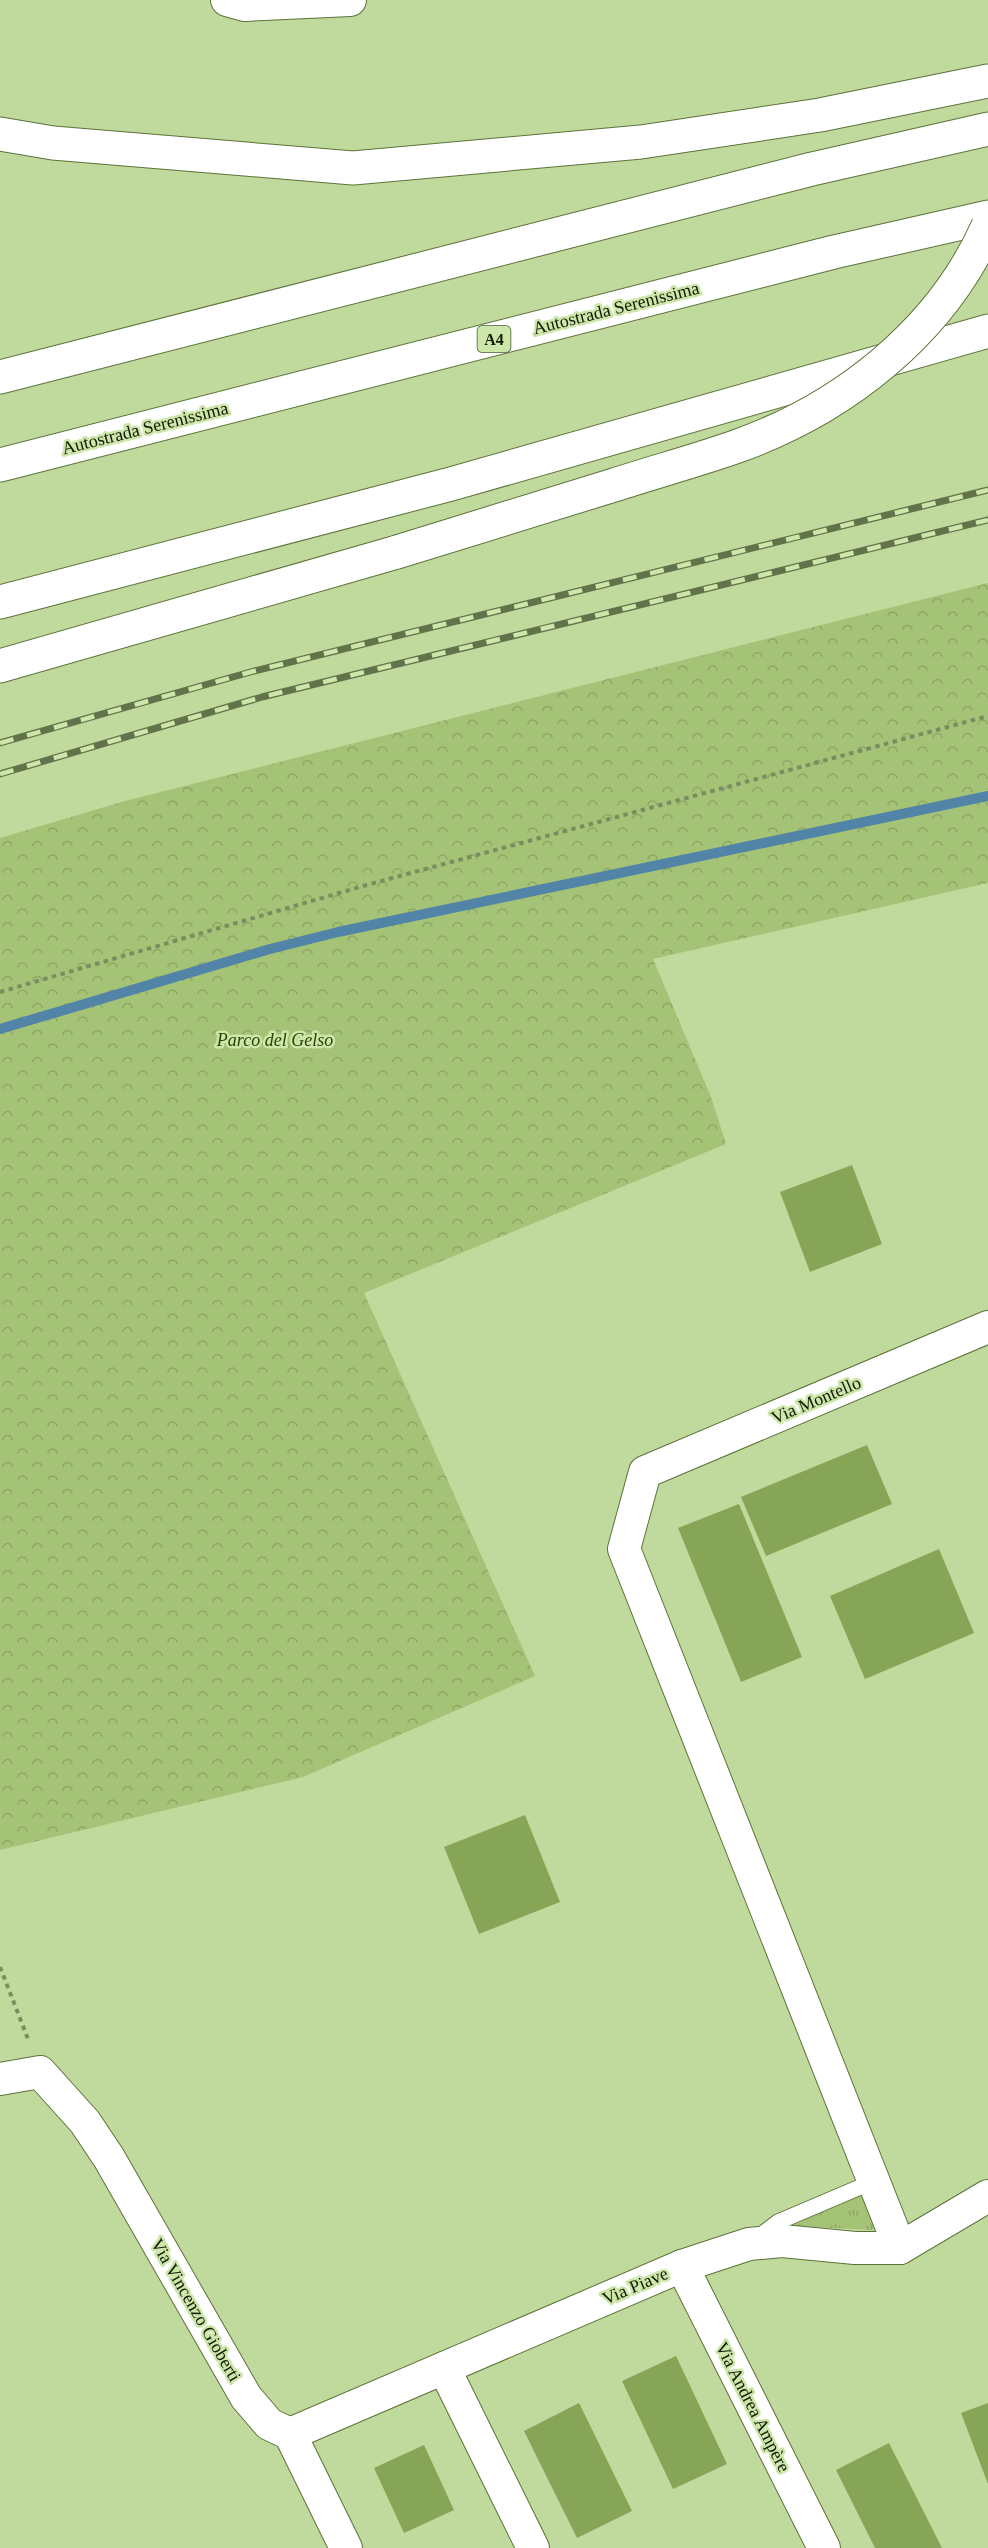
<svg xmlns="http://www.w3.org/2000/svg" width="988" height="2548" font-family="'Times New Roman',serif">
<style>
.grass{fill:url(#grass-tufts)}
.forest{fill:url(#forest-crowns)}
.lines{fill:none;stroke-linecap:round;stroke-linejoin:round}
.stream{stroke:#5284a8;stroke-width:10}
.building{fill:#87a556}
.service-casing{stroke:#5d723a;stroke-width:17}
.minor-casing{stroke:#5d723a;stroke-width:34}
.motorway-casing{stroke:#5d723a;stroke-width:35}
.path{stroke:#7a8d60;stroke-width:4;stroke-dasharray:4.5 4.5;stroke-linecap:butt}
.service{stroke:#fff;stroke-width:15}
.minor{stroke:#fff;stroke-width:32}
.motorway{stroke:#fff;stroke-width:33}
.rail-casing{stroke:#62724a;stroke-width:7}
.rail{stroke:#cde6a9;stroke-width:4.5;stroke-dasharray:14;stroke-linecap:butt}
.motorway-bridge-casing{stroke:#5d723a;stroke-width:35;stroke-linecap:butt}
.motorway-bridge{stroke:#fff;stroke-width:33}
.labels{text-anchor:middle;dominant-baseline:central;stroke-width:5;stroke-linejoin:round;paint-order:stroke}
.shield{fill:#cde6a9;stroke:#495736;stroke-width:1.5}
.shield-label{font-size:16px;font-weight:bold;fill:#111a04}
.street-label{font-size:18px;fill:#111a04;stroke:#cde6a9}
.park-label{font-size:18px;font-style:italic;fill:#2e4004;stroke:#cde6a9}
</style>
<defs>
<pattern id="grass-tufts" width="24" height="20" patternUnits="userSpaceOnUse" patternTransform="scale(1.5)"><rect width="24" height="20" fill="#a4c376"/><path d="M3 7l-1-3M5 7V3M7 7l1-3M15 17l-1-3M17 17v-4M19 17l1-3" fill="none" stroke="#8ca764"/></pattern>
<pattern id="forest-crowns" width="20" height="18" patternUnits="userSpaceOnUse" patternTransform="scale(1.5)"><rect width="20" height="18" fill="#a4c376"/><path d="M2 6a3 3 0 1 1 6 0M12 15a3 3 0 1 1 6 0" fill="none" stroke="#8ca764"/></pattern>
</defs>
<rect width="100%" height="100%" fill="#c0d99c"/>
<path class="grass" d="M857,2194L864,2196L877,2227L872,2230L794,2226L795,2220Z"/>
<path class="forest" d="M988,583V883L653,959L711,1097L726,1144L364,1293L535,1676L303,1777L0,1850V838L125,801Z"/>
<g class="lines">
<path class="stream" d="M0,1029L270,949L338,932L988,796"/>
</g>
<g class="building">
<path d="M852,1165L882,1244L810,1272L780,1192Z"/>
<path d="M867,1445L892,1504L766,1556L741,1497Z"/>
<path d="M739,1504L802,1657L741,1682L678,1528Z"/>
<path d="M939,1549L974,1633L865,1679L830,1596Z"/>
<path d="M525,1815L560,1902L479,1934L444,1847Z"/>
<path d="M676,2356L727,2464L673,2489L622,2381Z"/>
<path d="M579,2403L632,2511L577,2538L524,2431Z"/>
<path d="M988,2403V2484L961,2413Z"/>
<path d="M889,2443L942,2548H875L836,2470Z"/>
<path d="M424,2445L454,2510L404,2533L374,2468Z"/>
</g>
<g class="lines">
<g class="service-casing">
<path id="service" d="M757,2238L778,2222L872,2182"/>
</g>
<g class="minor-casing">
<g id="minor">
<path d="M227,0L245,5L350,0"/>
<path d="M0,2079L40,2072L85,2122L109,2158L246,2397L269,2424L290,2434L346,2548"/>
<path d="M900,2248L624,1549L645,1472L988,1327"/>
<path d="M682,2266L824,2548"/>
<path d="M444,2368L533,2548"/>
<path d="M290,2434L682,2266L749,2244L782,2241L855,2248H900L988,2196"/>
</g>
</g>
<g class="motorway-casing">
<g id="motorway">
<path d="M0,134L53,143L353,168L641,142L820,115L988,81"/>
<path d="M0,377L812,169L988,129"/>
<path d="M0,465L834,252L988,217"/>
<path d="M0,602L451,484L988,331"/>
<path d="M0,666L397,552"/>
</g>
</g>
<g class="path">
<path d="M0,992L363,886L988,716"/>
<path d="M0,1967L28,2039"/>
</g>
<use href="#service" class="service"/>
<use href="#minor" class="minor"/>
<use href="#motorway" class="motorway"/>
<g class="rail-casing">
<g id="rail">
<path d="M0,743L254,671L988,490"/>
<path d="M0,774L262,697L988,520"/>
</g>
</g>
<use href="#rail" class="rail"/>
<g class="motorway-bridge-casing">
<path id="motorway-bridge" d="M397,552C469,530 541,507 614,485C654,472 695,461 735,447C843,409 941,332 988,226"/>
</g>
<use href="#motorway-bridge" class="motorway-bridge"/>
</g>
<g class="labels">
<rect class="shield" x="477.5" y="326" width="33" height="26" rx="4.5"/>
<g class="shield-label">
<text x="494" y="339">A4</text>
</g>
<g class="street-label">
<text transform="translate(616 308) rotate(-14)">Autostrada Serenissima</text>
<text transform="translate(145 428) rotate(-14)">Autostrada Serenissima</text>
<text transform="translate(816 1400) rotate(-23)">Via Montello</text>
<text transform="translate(635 2286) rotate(-23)">Via Piave</text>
<text transform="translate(196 2310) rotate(60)">Via Vincenzo Gioberti</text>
<text transform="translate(753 2407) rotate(63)">Via Andrea Ampère</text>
</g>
<g class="park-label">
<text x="275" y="1040">Parco del Gelso</text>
</g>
</g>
</svg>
